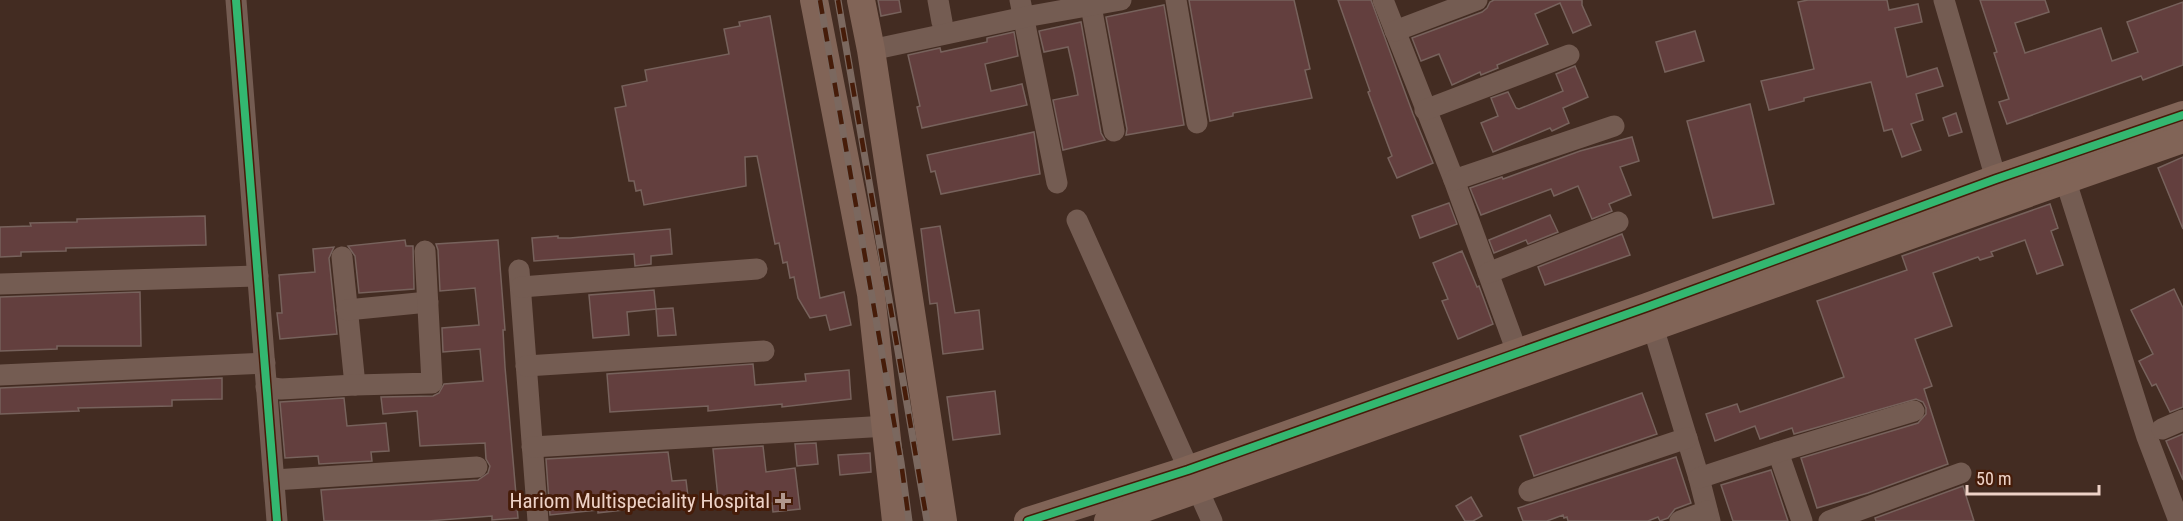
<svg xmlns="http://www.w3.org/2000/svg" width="2183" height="521" font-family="'Roboto Condensed',sans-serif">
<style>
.building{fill:#633f3e;stroke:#77625c;stroke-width:1.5}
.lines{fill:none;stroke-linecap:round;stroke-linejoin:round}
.street{stroke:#745c52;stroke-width:21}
.secondary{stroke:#816457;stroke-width:28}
.rail-casing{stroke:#7b685f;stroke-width:7}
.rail{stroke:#461c09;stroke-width:4.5;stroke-dasharray:14;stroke-linecap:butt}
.cycleway-casing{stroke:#461c09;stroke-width:11}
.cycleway{stroke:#33b770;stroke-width:8}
.poi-dot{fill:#b2988d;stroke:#461c09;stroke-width:2}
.labels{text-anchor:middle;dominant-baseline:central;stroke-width:6;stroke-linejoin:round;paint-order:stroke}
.poi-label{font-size:21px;fill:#eed2c7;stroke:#461c09;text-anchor:end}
</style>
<rect width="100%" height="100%" fill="#432c22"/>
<g class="building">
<path d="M878,0H899L901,12L881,16Z"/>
<path d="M1189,0H1294L1310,69L1305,70L1312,98L1233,113V116L1210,121Z"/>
<path d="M1338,0H1371L1413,114L1433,163L1397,178L1388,158L1392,156L1368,92L1370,91Z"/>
<path d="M1494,0H1582V5L1591,25L1573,33L1560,3L1535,14L1548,44L1497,65L1498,68L1481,75L1480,72L1452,85L1439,54L1421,61L1412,38L1482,12L1487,8L1490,2Z"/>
<path d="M1808,0H1887L1889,10L1918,4L1922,22L1895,28L1907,77L1937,68L1943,86L1916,94L1923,120L1911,124L1921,150L1902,157L1892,129L1884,131L1871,82L1804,98V101L1769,110L1761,81L1814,69L1798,2Z"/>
<path d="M1980,0H2045L2049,12L2015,23L2025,53L2101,28L2112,61L2138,52L2127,22L2183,2V65L2143,80L2141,76L2007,124L1999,102L2009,99L1994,53L1997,52Z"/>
<path d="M1164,5L1184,125L1126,135L1127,129L1106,17Z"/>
<path d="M770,16L820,298L844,292L851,325L830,330L826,315L810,318L798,298L794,277L790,278L787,262L783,263L779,243L775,244L757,156L745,157L746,186L644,205L641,190L636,191L634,181H629L615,108L626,106L622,86L647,81L645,70L729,54L724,29L740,26L739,22Z"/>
<path d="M1081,22L1101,133L1105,140L1063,150L1053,100L1078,95L1074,74L1068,47L1044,52L1039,31Z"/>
<path d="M1695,31L1704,61L1665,72L1656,42Z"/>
<path d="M1014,32L1018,56L985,64L991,91L1022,84L1027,105L922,128L917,107L920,106L908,55L940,48L941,52L987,42V38Z"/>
<path d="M1575,66L1588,97L1563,108L1569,123L1552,131L1550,128L1493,152L1481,123L1498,116L1491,98L1508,92L1516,108L1519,109L1563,91L1556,74Z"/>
<path d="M1750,104L1774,204L1713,218L1687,121Z"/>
<path d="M1956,113L1962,132L1949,136L1943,118Z"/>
<path d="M1034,132L1040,174L941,194L935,171L931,172L927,155Z"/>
<path d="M1632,137L1639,161L1620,167L1631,195L1609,204L1612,211L1592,219L1578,186L1554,196L1551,189L1481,215L1470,188L1502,177L1503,179L1580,151Z"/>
<path d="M2183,157V229L2158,168Z"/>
<path d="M1449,203L1457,224L1420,238L1412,216Z"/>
<path d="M2050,204L2058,228L2051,231L2063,265L2037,274L2025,240L1991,252L1993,256L1980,260L1978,257L1933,273L1952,326L1915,339L1932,386L1924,389L1948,464L1868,493L1817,508L1801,458L1918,423L1926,414V408L1923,402L1916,399L1794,434L1792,428L1760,439L1755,426L1715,441L1706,414L1737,404L1740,412L1844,377L1817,301L1907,270L1902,256Z"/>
<path d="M1550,215L1558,232L1528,244L1526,240L1494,253L1489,240Z"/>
<path d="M205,216L206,245L66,248V251L21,252V256L0,257V227L31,226L30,223L77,222V219Z"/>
<path d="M940,226L955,313L979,310L983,349L943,354L937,303L930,304L921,229Z"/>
<path d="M670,229L672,254L651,256V264L635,266L634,254L534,261L532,238L558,236V238H570Z"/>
<path d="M1622,234L1630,255L1545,285L1538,267Z"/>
<path d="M405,240L406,246H413L414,289L359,293L355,256L348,246Z"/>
<path d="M498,240L505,330H503L505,367L518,518L492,520V516L428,521H324L321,490L478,480L488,473L490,466L486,459L485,443L420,446L417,411L383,414L381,397L433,396L439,393L444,384L483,381L480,349L443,352L442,328L479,325L475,288L440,291L438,250L436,244Z"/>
<path d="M334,247L329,258L337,334L280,339L277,313H282L279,275L315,272L313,249Z"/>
<path d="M1462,251L1477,287L1479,286L1493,324L1458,339L1442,301L1448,299L1433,263Z"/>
<path d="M2174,289L2183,308V407L2170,412L2156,384L2152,386L2139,361L2153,354L2131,310Z"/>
<path d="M654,290L656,309L627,312L629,335L593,338L589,295Z"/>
<path d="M140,292L141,346H57V349L0,351V297Z"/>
<path d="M673,308L676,335L658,336L656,309Z"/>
<path d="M753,364L755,385L806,381L805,374L849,370L851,399L782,407V404L708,411V406L610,412L607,374Z"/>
<path d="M222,378V399L172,400V406L78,408L79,411L0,414V388Z"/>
<path d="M995,391L1000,434L953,440L947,397Z"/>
<path d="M1642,393L1657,434L1534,476L1520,436Z"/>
<path d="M344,398L347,426L386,423L389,451L371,452L372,461L319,464L318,456L285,458L280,402Z"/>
<path d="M2183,434V480L2166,441Z"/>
<path d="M816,443L818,464L797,466L795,444Z"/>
<path d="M763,446L766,472L795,468L800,509L773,512L772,503L719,508L713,449Z"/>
<path d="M668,452L672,481L686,480L689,505L650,509V507L598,513V510L550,515L546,459Z"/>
<path d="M870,453L871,472L840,475L838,455Z"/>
<path d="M1676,457L1691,503L1675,509L1668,518L1660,521L1658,517L1648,521H1568L1567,517L1564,518L1563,515L1547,521H1523L1518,508Z"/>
<path d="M1771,470L1788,521H1733L1721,485Z"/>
<path d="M1963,486L1974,521H1876L1875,518Z"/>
<path d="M1471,497L1482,516L1473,521H1465L1456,506Z"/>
</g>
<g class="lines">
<g class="street">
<path d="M236,0L277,521"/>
<path d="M938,0L942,22"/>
<path d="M1020,0L1057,183"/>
<path d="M1176,0L1197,123"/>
<path d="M1383,0L1454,180L1517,352"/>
<path d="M1944,0L1996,179"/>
<path d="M1091,6L1114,131"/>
<path d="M1395,31L1477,0"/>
<path d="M871,50L1025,17L1121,0"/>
<path d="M1425,110L1569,55"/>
<path d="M2061,166L2147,437L2179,521"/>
<path d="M1454,180L1614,126"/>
<path d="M1077,220L1212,521"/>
<path d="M342,257L355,385"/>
<path d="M519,270L538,521"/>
<path d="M1488,273L1618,222"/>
<path d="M0,284L258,276"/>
<path d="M521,287L757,269"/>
<path d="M347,310L428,302"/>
<path d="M1649,314L1699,478L1710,521"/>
<path d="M526,366L764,351"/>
<path d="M0,375L265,363"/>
<path d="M266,387L281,389L355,385L432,383L425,251"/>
<path d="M2162,429L2183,420"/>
<path d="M532,447L887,426"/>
<path d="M1778,452L1802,521"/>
<path d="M1699,478L1778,452L1914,411"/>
<path d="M274,480L477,467"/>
<path d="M1529,491L1687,438"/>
<path d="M1680,521L1707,511"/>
<path d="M1829,521L1961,473"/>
</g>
<g class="secondary">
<path d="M814,0L871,294L896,521"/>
<path d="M861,0L871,50L943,521"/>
<path d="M1028,521L1188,470L1647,307L1996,179L2183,115"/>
<path d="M1108,521L2065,180L2183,139"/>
</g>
<g class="rail-casing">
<g id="rail">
<path d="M820,0L901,462L909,521"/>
<path d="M838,0L927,521"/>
</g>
</g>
<use href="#rail" class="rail"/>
<g class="cycleway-casing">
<g id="cycleway">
<path d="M236,0L277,521"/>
<path d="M1028,521L1188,470L1647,307L1996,179L2183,115"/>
</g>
</g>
<use href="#cycleway" class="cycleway"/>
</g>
<path class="poi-dot" d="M780 492h6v6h6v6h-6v6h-6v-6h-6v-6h6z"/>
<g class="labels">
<g class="poi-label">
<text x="770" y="501">Hariom Multispeciality Hospital</text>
</g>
</g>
<path d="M1967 485v9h132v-9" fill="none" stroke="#eed2c7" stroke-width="3"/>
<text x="1976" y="485" font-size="18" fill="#eed2c7" stroke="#461c09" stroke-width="4.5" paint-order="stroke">50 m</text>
</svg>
